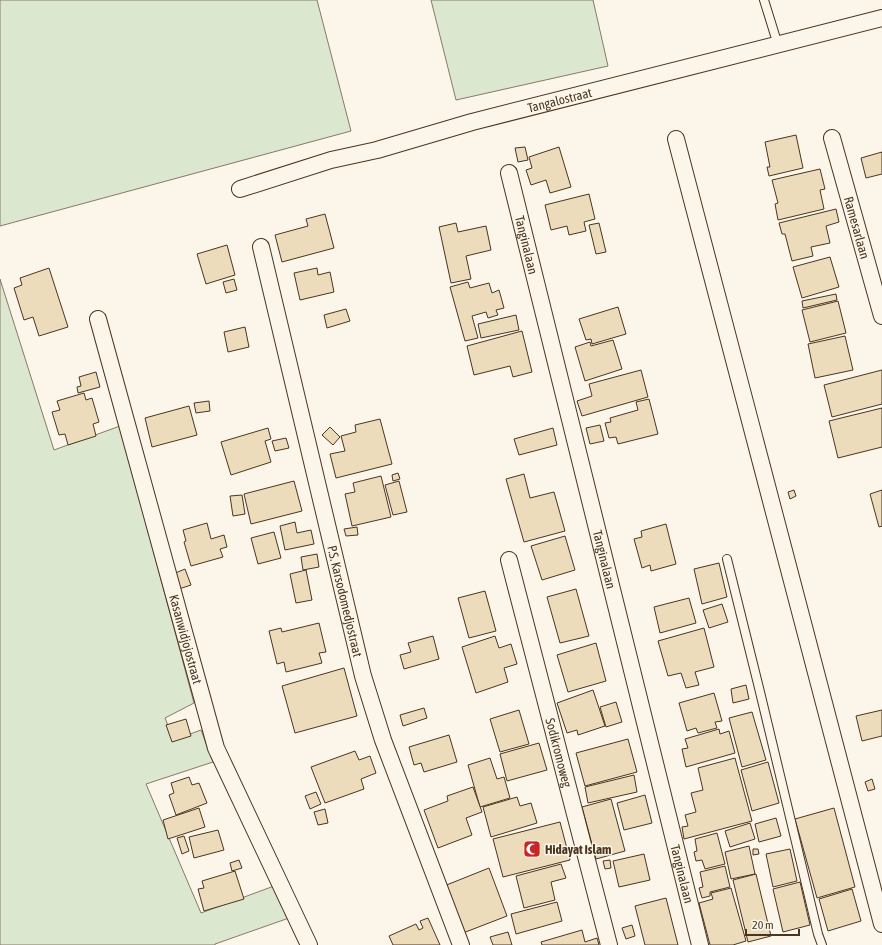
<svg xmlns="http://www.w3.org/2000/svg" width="882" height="945" font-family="'Asap Condensed',sans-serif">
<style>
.green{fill:#dce7d0;stroke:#887966}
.building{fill:#ecdcbc;stroke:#4a3520}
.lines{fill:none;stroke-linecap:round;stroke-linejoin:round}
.lane-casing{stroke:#4a3520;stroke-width:10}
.street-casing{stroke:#4a3520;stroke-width:18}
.lane{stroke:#fbf6e9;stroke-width:8}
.street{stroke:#fbf6e9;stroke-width:16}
.labels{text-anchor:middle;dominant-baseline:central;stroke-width:3;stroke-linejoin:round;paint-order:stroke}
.street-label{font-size:13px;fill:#4a3520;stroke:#fbf6e9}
.poi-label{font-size:13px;font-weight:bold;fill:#4a3520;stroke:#fbf6e9;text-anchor:start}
</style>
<rect width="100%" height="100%" fill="#fbf6e9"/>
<g class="green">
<path d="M0,0H317L351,131L0,226Z"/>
<path d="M431,0H593L608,66L456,100Z"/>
<path d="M0,279L54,450L120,426L194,703L165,718L174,740L201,730L213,762L146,784L201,913L274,886L289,918L215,944V945H0Z"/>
</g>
<g class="building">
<path d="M796,135L803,168L769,176L767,167H770L765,142Z"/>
<path d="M525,147L528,160L518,162L515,148Z"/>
<path d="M559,147L571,187L550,193L546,180L531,185L526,170L532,168L529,157Z"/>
<path d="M882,152V174L866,178L861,158Z"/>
<path d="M820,169L825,189L820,190L824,209L778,220L775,204L778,203L772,180Z"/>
<path d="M589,194L595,219L584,222L586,231L569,235L567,226L551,230L545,205Z"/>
<path d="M836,209L839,222L826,226L830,243L811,247L813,256L792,261L785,234H782L779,223Z"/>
<path d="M325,214L334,248L282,262L275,235L308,226L306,219Z"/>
<path d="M456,223L458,232L486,226L491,250L466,256L471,279L451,283L439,227Z"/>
<path d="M599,223L606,252L596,254L589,225Z"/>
<path d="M227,245L235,275L206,284L197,254Z"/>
<path d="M830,257L839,287L802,298L793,267Z"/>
<path d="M49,268L68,327L39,336L33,317L24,320L14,288L22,285L20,278Z"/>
<path d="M317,268L318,275L330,272L334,292L300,300L294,273Z"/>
<path d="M234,279L237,290L226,293L223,282Z"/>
<path d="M468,282L470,288L489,283L492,293L499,290L504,308L496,310L498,315L488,318L486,312L472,316L478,338L465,341L450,287Z"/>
<path d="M836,294L837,300L803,308L802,301Z"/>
<path d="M838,301L846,333L810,342L802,310Z"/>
<path d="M618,307L626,334L592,344L591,339L586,340L579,319Z"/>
<path d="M346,309L350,321L327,328L324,315Z"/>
<path d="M516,315L519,330L481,338L478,324Z"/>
<path d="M245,327L249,347L228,352L224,332Z"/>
<path d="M522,331L532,372L513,377L510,366L474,375L467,346Z"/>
<path d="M845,336L853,370L815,378L808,344Z"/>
<path d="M613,340L622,369L585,381L575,347L590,342L591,346Z"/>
<path d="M641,370L648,397L582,416L577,401L592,396L589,384Z"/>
<path d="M882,370V404L832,417L824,385Z"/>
<path d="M96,372L100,387L78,393L77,387L81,386L79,377Z"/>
<path d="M84,393L86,400L92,398L99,422L93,424L96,436L68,445L65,434L59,435L52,412L60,410L57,401Z"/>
<path d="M649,399L658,434L618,444L616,437L609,438L605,423L611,422L610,418L638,410L636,402Z"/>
<path d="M209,401L210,411L196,413L194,403Z"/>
<path d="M189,406L197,435L152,447L145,418Z"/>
<path d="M882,408V447L838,458L829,421Z"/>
<path d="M380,419L392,464L336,478L330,454L345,451L341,436L356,432L355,425Z"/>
<path d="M600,425L604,441L590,444L586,428Z"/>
<path d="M330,427L340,437L333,445L322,435Z"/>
<path d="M268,428L271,439L265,441L271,462L231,475L221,442Z"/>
<path d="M553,428L557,445L519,455L514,439Z"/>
<path d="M286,438L289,448L275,451L272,441Z"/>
<path d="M398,473L400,479L393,481L392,475Z"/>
<path d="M524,474L530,498L554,492L565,531L524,542L506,479Z"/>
<path d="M381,476L391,517L352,526L345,494L355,492L353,483Z"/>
<path d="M294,481L302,511L251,524L244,494Z"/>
<path d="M399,481L407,512L393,515L385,485Z"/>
<path d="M794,490L796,496L790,499L788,492Z"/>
<path d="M882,490V526L879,527L870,494Z"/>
<path d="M242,495L245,514L233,516L230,496Z"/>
<path d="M295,522L297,533L311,530L314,544L285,550L280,526Z"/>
<path d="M207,523L211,539L224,535L227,547L220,549L223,557L191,566L184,542L186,541L183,530Z"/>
<path d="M666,524L676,564L651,571L650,565L642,568L634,539L642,537L641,531Z"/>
<path d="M357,527L358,535L346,536L344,529Z"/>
<path d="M274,532L281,558L258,564L251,538Z"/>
<path d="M565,536L575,570L542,580L531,546Z"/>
<path d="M317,554L319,567L303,570L301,557Z"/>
<path d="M719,563L727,597L702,604L694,569Z"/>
<path d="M185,569L191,585L179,589L173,574Z"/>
<path d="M306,570L312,600L296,603L290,574Z"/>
<path d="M576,589L589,636L560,643L547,597Z"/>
<path d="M485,591L496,631L469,638L458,598Z"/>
<path d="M689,598L696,623L660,633L654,607Z"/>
<path d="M722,604L728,622L709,628L703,610Z"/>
<path d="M319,623L326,652L319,653L322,663L286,672L284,662L277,664L269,631L281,628L282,632Z"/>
<path d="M704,628L714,667L695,672L699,685L686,688L681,673L668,676L658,641Z"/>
<path d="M433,636L439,659L404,669L400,655L411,652L408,643Z"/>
<path d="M495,636L499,648L511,644L517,664L504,668L508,682L476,693L462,647Z"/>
<path d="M596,643L606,681L568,692L557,655Z"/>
<path d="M344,668L357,716L295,733L282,686Z"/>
<path d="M746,685L749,699L733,703L731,689Z"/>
<path d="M593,690L605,726L578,735L577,730L567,733L557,703Z"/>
<path d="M714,693L722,721L715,722L717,728L698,733L696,728L687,731L679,703Z"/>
<path d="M616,702L622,722L606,727L600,707Z"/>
<path d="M424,708L427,718L403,726L400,715Z"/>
<path d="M519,710L529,744L500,752L490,719Z"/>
<path d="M882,710V736L862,741L856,716Z"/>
<path d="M752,712L766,760L742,767L729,718Z"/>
<path d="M186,719L191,736L172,742L166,725Z"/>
<path d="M719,729L720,734L729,731L735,753L686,767L682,749L688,748L685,739Z"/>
<path d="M449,735L457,762L424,772L421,763L414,765L409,747Z"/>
<path d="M628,739L637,772L585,786L576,753Z"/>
<path d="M539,743L547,770L507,781L500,754Z"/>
<path d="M355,751L359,760L370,756L376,773L361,779L364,789L325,803L311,767Z"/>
<path d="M490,758L497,779L504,777L510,798L480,807L468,765Z"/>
<path d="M735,758L752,821L684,839L682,827L688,826L685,815L696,812L691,793L703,790L698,768Z"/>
<path d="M768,762L779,803L752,811L741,770Z"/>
<path d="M634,775L637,792L588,803L585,787Z"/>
<path d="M189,777L192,785L199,783L207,803L176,815L169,795L174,793L171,783Z"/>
<path d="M872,779L875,789L868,791L865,782Z"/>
<path d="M473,787L482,812L466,818L472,835L438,848L424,810L448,801L447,796Z"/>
<path d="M316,792L321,804L310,809L305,796Z"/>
<path d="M645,795L652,823L624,830L617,803Z"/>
<path d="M517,797L520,806L531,803L537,823L491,837L483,807Z"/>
<path d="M611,799L625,851L596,859L582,807Z"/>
<path d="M199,808L205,827L168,839L163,820Z"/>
<path d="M834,808L855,887L817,898L795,819Z"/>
<path d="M325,809L328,823L318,825L314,812Z"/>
<path d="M776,818L781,836L759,842L755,824Z"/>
<path d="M560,822L570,860L503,877L493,839Z"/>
<path d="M750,823L755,839L730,847L725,831Z"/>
<path d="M218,830L224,850L194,858L189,837Z"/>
<path d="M717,833L725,864L705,869L702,860L696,861L694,852L697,851L695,839Z"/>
<path d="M184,836L189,851L182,854L177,838Z"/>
<path d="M749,846L755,874L731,879L725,852Z"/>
<path d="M753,849H758L759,854L753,855Z"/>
<path d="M790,849L797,881L773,887L766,854Z"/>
<path d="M644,854L650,880L619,887L613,861Z"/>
<path d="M239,860L242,868L232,871L230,863Z"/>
<path d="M610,860L611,868L605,869L603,861Z"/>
<path d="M561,864L566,878L551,882L555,900L524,908L516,876Z"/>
<path d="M725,866L730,887L710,892V896L702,898L699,888L703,887L700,872Z"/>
<path d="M489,868L507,916L463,933L444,886Z"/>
<path d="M235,871L244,899L204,911L198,889L204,888L202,881Z"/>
<path d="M756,874L771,936L748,942L733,880Z"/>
<path d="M800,882L810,925L783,932L773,889Z"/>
<path d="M731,888L746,941L733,945H710L699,903L713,899L711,893Z"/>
<path d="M852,889L861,921L828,931L819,899Z"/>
<path d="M666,898L678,945H645L635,906Z"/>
<path d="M557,902L562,921L516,934L511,914Z"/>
<path d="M428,918L440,945H393L389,936L416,924L419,930L423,928L420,921Z"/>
<path d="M632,925L635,936L626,939L622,928Z"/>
<path d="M582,930L585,942L597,938L599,945H542L541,942Z"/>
<path d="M508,932L512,945H493L490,937Z"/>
</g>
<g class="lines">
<g class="lane-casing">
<g id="lane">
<path d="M764,0L778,45"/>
<path d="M727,559L760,692L818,934L822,945"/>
</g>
</g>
<g class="street-casing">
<g id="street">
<path id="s1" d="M832,138L882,316"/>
<path d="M676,139L882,924"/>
<path id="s2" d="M509,173L700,945"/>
<path id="s3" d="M240,189L331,160L377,150L472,122L882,18"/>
<path id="s4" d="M261,247L363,676L383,740L461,945"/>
<path id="s5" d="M98,319L216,748L309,945"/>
<path id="s6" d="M509,560L609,945"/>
</g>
</g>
<use href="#lane" class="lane"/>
<use href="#street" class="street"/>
</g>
<defs>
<g id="mosque-square" transform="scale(0.9)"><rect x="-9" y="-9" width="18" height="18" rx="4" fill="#c62828" stroke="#fbf6e9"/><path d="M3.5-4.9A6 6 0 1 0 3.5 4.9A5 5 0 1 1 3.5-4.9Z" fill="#fff"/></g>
</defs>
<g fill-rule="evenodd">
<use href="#mosque-square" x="532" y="849"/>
</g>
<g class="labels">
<g class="street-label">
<text stroke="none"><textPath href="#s3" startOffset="332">Tangalostraat</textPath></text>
<text stroke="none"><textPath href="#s1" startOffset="93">Ramesarlaan</textPath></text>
<text stroke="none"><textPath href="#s2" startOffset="74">Tanginalaan</textPath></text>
<text stroke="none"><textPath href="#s2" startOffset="398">Tanginalaan</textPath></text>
<text stroke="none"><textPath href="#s4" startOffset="364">P.S. Karsodomedjostraat</textPath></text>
<text stroke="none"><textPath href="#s5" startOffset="332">Kasanwidjojostraat</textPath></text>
<text stroke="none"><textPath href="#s6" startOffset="199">Sodikromoweg</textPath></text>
<text stroke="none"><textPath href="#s2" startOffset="722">Tanginalaan</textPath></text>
</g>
<g class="poi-label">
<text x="545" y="849">Hidayat Islam</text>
</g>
</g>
<path d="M746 929v6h53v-6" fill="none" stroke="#4a3520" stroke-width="2"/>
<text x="752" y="929" font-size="12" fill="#4a3520" stroke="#fbf6e9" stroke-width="3" paint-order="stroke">20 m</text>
</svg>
